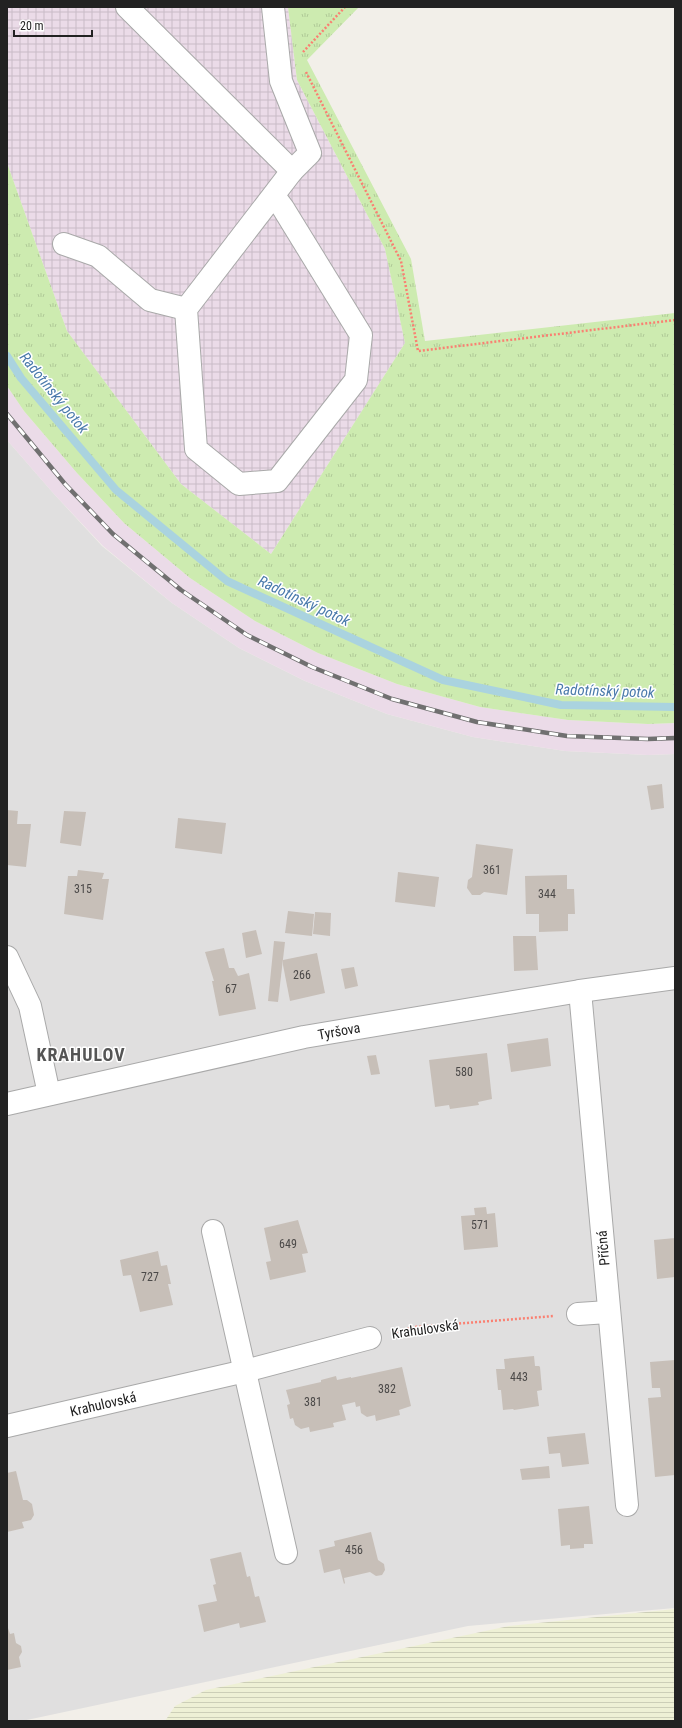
<svg xmlns="http://www.w3.org/2000/svg" width="682" height="1728" font-family="'Roboto Condensed',sans-serif">
<style>
.residential{fill:#e0dfdf}
.industrial{fill:url(#industrial-grid)}
.railway{fill:#ebdbe8}
.farmland{fill:url(#farmland-rules)}
.grass{fill:url(#grass-tufts)}
.lines{fill:none;stroke-linecap:round;stroke-linejoin:round}
.stream{stroke:#aad3df;stroke-width:8}
.building{fill:#c7bfb8}
.minor-casing{stroke:#a9a9a9;stroke-width:24}
.path{stroke:#fa8072;stroke-width:2.5;stroke-dasharray:2 2;stroke-linecap:butt}
.minor{stroke:#fff;stroke-width:22}
.rail-casing{stroke:#707070;stroke-width:4.5}
.rail{stroke:#fff;stroke-width:3;stroke-dasharray:9;stroke-linecap:butt}
.labels{text-anchor:middle;dominant-baseline:central;stroke-width:3;stroke-linejoin:round;paint-order:stroke}
.number-label{font-size:12px;fill:#4b4948}
.street-label{font-size:14px;fill:#222;stroke:#fff}
.water-label{font-size:15px;font-style:italic;fill:#4a7aab;stroke:#fff}
.district-label{font-size:18px;font-weight:bold;letter-spacing:1px;fill:#555;stroke:#fff}
</style>
<defs>
<pattern id="industrial-grid" width="8" height="8" patternUnits="userSpaceOnUse"><rect width="8" height="8" fill="#ebdbe8"/><path d="M0 4h8M4 0v8" fill="none" stroke="#c9bcc7"/></pattern>
<pattern id="farmland-rules" width="6" height="5" patternUnits="userSpaceOnUse"><rect width="6" height="5" fill="#eef0d5"/><path d="M0 2.5h6" fill="none" stroke="#ccceb7"/></pattern>
<pattern id="grass-tufts" width="24" height="20" patternUnits="userSpaceOnUse"><rect width="24" height="20" fill="#cdebb0"/><path d="M3 7l-1-3M5 7V3M7 7l1-3M15 17l-1-3M17 17v-4M19 17l1-3" fill="none" stroke="#b0c997"/></pattern>
</defs>
<rect width="100%" height="100%" fill="#f2efe9"/>
<path class="residential" d="M7,440L54,494L102,546L172,603L239,648L305,681L387,714L473,737L565,751L648,755L675,754V1608L468,1626L22,1721H7Z"/>
<path class="industrial" d="M7,7H288L297,80L385,249L405,343L271,554L181,484L67,331L7,163Z"/>
<path class="railway" d="M7,386L24,411L77,473L124,523L190,578L255,621L318,653L397,684L480,707L568,720L648,724L675,723V754L648,755L565,751L473,737L387,714L305,681L239,648L172,603L103,546L54,494L7,440Z"/>
<path class="farmland" d="M675,1609V1721H165L175,1706L206,1690L509,1626Z"/>
<path class="grass" d="M288,7H359L307,60L411,259L425,341L675,313V723L648,724L568,720L480,707L397,684L318,653L255,621L190,578L124,523L77,473L24,411L7,386V163L67,331L181,484L271,554L405,343L385,249L297,80Z"/>
<g class="lines">
<path class="stream" d="M7,356L21,378L116,490L227,581L443,680L561,705L675,707"/>
</g>
<g class="building">
<path d="M662,784L664,808L651,810L647,786Z"/>
<path d="M7,810L18,811L17,824H31L26,867L7,865Z"/>
<path d="M64,811L86,812L81,846L60,843Z"/>
<path d="M178,818L226,823L222,854L175,848Z"/>
<path d="M476,844L513,849L507,895L484,892L480,895H472L467,888L468,880L472,877Z"/>
<path d="M78,870L104,873L102,879H109L103,920L64,914L68,876H77Z"/>
<path d="M398,872L439,877L435,907L395,902Z"/>
<path d="M567,875V889H574L575,914H568V931L539,932V914H526L525,876Z"/>
<path d="M288,911L314,914L312,936L285,933Z"/>
<path d="M315,912L331,913L330,936L313,934Z"/>
<path d="M256,930L262,954L246,958L242,933Z"/>
<path d="M513,936H536L538,970L514,971Z"/>
<path d="M274,941L285,942L278,1002L268,1001Z"/>
<path d="M224,948L229,968H234L238,976L249,973L256,1009L219,1016L212,981H214L205,952Z"/>
<path d="M317,953L325,993L290,1001L283,965V960Z"/>
<path d="M354,967L358,986L345,989L341,969Z"/>
<path d="M548,1038L551,1066L511,1072L507,1044Z"/>
<path d="M487,1053L492,1099L478,1102L479,1105L450,1109L449,1105L435,1107L429,1060Z"/>
<path d="M376,1055L380,1074L371,1075L367,1056Z"/>
<path d="M486,1207L487,1214L495,1213L498,1247L464,1250L461,1216L475,1215L474,1208Z"/>
<path d="M298,1220L308,1253L302,1254L306,1272L270,1280L266,1262L271,1261L264,1228Z"/>
<path d="M675,1238V1277L657,1279L654,1240Z"/>
<path d="M158,1251L161,1266L167,1265L171,1284H168L173,1305L140,1312L131,1275L123,1276L120,1260Z"/>
<path d="M534,1356L535,1366H539L540,1367L542,1390L537,1391L539,1406L514,1410L513,1409L503,1410L501,1390H498L496,1369H505L504,1359Z"/>
<path d="M675,1360V1475L655,1477L648,1398L661,1397L660,1388H652L650,1362Z"/>
<path d="M402,1367L411,1406L399,1410L400,1415L376,1421L375,1415L367,1417L361,1413L360,1406L356,1407L355,1402L342,1405L346,1420L333,1423L334,1427L310,1432L309,1427L301,1429L295,1425L293,1418L290,1419L287,1405L290,1404L286,1390L321,1382V1380L336,1376L337,1380L351,1377V1378Z"/>
<path d="M585,1433L589,1464L562,1467L560,1453L549,1454L547,1437Z"/>
<path d="M549,1466L550,1478L522,1480L520,1469Z"/>
<path d="M16,1471L23,1500H27L32,1504L34,1515L31,1520L22,1522L24,1528L7,1532V1473Z"/>
<path d="M589,1506L593,1544H584V1548L570,1549V1545L561,1546L558,1509Z"/>
<path d="M371,1532L378,1560L384,1564L385,1570L382,1575L376,1576L370,1572L344,1578L345,1583L344,1584L340,1569L324,1573L319,1550L335,1546L334,1541Z"/>
<path d="M241,1552L247,1577L250,1576L255,1597L259,1596L266,1622L240,1628L239,1623L204,1632L198,1605L217,1601L213,1585L216,1584L210,1559Z"/>
<path d="M7,1625L10,1634L14,1633L16,1643L21,1646L22,1652L19,1657L21,1667L7,1670Z"/>
</g>
<g class="lines">
<g class="minor-casing">
<g id="minor">
<path d="M127,7L292,171L186,309L196,449L239,484L277,481L356,380L361,335L283,208L274,196"/>
<path d="M273,7L281,81L310,153L292,171"/>
<path d="M64,244L98,256L150,300L186,309"/>
<path d="M7,957L30,1006L49,1094"/>
<path d="M580,991L627,1505"/>
<path d="M7,1104L304,1037L580,991L675,978"/>
<path d="M213,1231L286,1553"/>
<path d="M578,1314L608,1312"/>
<path d="M7,1426L245,1371L370,1338"/>
</g>
</g>
<g class="path">
<path d="M303,52L345,7"/>
<path d="M306,72L401,261L418,351L675,320"/>
<path d="M392,1333L415,1327L554,1316"/>
</g>
<use href="#minor" class="minor"/>
<g class="rail-casing">
<path id="rail" d="M7,414L65,484L113,534L181,590L247,635L312,667L392,699L477,722L567,736L648,739L675,738"/>
</g>
<use href="#rail" class="rail"/>
</g>
<g class="labels">
<g class="number-label">
<text x="492" y="870">361</text>
<text x="83" y="889">315</text>
<text x="547" y="894">344</text>
<text x="302" y="975">266</text>
<text x="231" y="989">67</text>
<text x="464" y="1072">580</text>
<text x="480" y="1225">571</text>
<text x="288" y="1244">649</text>
<text x="150" y="1277">727</text>
<text x="519" y="1377">443</text>
<text x="387" y="1389">382</text>
<text x="313" y="1402">381</text>
<text x="354" y="1550">456</text>
</g>
<g class="street-label">
<text transform="translate(339 1031) rotate(-10)">Tyršova</text>
<text transform="translate(603 1248) rotate(-95)">Příčná</text>
<text transform="translate(425 1329) rotate(-8)">Krahulovská</text>
<text transform="translate(103 1404) rotate(-13)">Krahulovská</text>
</g>
<g class="water-label">
<text transform="translate(54 393) rotate(51)">Radotínský potok</text>
<text transform="translate(304 601) rotate(25)">Radotínský potok</text>
<text transform="translate(605 691) rotate(2)">Radotínský potok</text>
</g>
<g class="district-label">
<text x="81" y="1054">KRAHULOV</text>
</g>
</g>
<rect width="682" height="1728" fill="none" stroke="#222222" stroke-width="16"/>
<path d="M14 30v6h78v-6" fill="none" stroke="#222222" stroke-width="2"/>
<text x="20" y="30" font-size="12" fill="#222222" stroke="#ffffff" stroke-width="3" paint-order="stroke">20 m</text>
</svg>
